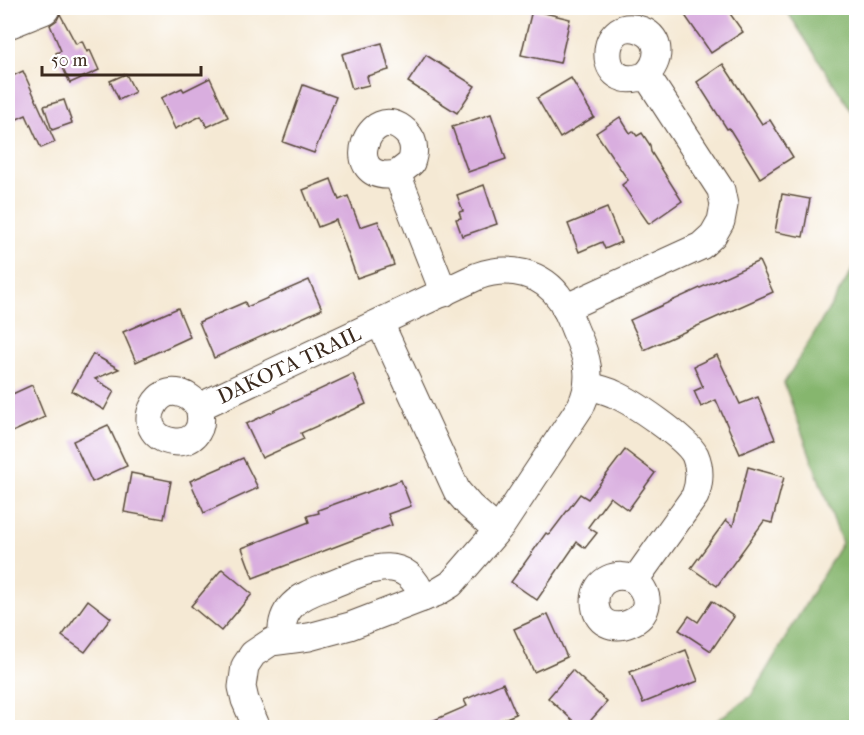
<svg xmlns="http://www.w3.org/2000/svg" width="864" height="735" font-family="'IM FELL French Canon',serif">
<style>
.forest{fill:#86b66e;stroke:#607046;stroke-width:1.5}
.building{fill:#d9aedf}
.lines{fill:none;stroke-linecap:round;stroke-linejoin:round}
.minor-casing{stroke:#574739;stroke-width:29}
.major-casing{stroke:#574739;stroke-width:35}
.minor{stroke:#fff;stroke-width:27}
.major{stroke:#fff;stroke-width:33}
.labels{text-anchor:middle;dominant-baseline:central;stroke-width:4.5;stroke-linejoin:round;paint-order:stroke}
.street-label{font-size:21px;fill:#3b2a1e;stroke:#fff}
</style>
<rect width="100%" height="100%" fill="#fff"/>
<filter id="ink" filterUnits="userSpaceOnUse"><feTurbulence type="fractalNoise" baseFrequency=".0167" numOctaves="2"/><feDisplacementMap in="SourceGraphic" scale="12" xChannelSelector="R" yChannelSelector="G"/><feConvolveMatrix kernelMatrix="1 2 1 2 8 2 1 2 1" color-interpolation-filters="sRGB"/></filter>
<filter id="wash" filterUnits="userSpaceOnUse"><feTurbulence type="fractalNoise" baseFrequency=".008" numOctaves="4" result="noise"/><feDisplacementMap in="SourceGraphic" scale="24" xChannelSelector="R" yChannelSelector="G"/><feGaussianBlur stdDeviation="1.35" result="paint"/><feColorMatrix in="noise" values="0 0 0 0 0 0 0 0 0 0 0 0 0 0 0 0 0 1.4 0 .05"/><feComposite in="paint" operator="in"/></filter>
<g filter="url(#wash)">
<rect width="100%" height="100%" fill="#f5e9d4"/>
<g class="forest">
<path d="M785,8H856V118Z"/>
<path d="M856,264V727H708L751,696L842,543L784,383Z"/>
</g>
<g id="blocks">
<g class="building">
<path d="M694,8H726L743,32L711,53L684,14Z"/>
<path d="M532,10L570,19L560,63L521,55Z"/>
<path d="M60,14L76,44L82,41L87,52L90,50L99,70L70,83L56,53L61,51L50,25L57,20Z"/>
<path d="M382,43L389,70L367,76L369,85L352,89L342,54Z"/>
<path d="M426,55L475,86L457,113L408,82Z"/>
<path d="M723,64L762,124L770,120L793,157L760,178L729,128L727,129L697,82Z"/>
<path d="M23,71L55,142L41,148L26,115L15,120L8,102V78Z"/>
<path d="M126,74L135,92L119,100L110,81Z"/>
<path d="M210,78L228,117L207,127L201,116L175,129L161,98L182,88L184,91Z"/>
<path d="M571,78L594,117L560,138L537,98Z"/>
<path d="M303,85L336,97L314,153L283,142Z"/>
<path d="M64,100L72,123L52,130L44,106Z"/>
<path d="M491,114L506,159L468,172L452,127Z"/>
<path d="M620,117L630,133L633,131L637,136L642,133L650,145L651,152L682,201L649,224L622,185L628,180L596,133Z"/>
<path d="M331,179L339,200L348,196L360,227L378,221L394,265L357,278L336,220L318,227L303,190Z"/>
<path d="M484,185L497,224L462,236L456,219L461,218L459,212L463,211L457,195Z"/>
<path d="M782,194L810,199L803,237L775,232Z"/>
<path d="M607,208L621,242L605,249L602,242L579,252L568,224Z"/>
<path d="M759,261L773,292L644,350L630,320Z"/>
<path d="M309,280L322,309L214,358L199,322L245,302L247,307Z"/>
<path d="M178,308L190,337L136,362L123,332Z"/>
<path d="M93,354L119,369L95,379L114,391L104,410L72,391Z"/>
<path d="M717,355L740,404L758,397L775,439L740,454L716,400L701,407L694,391L703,387L694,366Z"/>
<path d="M353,374L366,404L301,433L304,439L262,458L246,424Z"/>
<path d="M32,385L45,417L8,434V396Z"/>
<path d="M108,425L127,466L92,482L73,441Z"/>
<path d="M625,450L655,473L628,510L610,497L588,527L597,533L585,548L577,542L537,600L511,582L546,533L549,535L580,494L588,499Z"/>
<path d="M243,458L258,488L204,513L190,481Z"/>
<path d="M748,467L784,477L772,523L764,521L717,586L691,568L726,520L733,526Z"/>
<path d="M131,473L171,481L164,519L124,512Z"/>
<path d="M401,480L411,506L388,514L392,525L253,578L242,548L309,522L307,516L319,513L318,510Z"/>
<path d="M222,569L252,594L221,631L191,606Z"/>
<path d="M88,600L111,618L85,652L62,636Z"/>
<path d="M712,601L734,617L711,651L679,630L689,616L698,622Z"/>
<path d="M548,614L567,657L534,672L514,629Z"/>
<path d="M686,650L698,681L643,703L630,672Z"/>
<path d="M572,670L607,702L584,728H581L548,698Z"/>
<path d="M503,683L516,714L499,721L502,728H416L467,706L464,700Z"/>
</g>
</g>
</g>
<g filter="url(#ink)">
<use href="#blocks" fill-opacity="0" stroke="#574739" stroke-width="1.5"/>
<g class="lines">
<g class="minor-casing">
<g id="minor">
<path d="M397,174C337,185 369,96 406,132C415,141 415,152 411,163L397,174L444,293"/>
<path d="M565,308L701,246L713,235L721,221L724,205L721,190L646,75C660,62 663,38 641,30C598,13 594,97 646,75"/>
<path d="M380,323L457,491L470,506L497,530"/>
<path d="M588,386C597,388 606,390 614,394C633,402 686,438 695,455C701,469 700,482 695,496L635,580C618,571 595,579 595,601C595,649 675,619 635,580"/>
<path d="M199,407C213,461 131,446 154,405C165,385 188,391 199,407L478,276C508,265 543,272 561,300C567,309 571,320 575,330C587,356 594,378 581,406L502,525L451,584L436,593L350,626L309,637L271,642L253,654L245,666L242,687L245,700L257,728"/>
<path d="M282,640C281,629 282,618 289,609C300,595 318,590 333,584C367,570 406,550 423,598"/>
</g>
</g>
<g class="major-casing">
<path id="major" d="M8,22L43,8"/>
</g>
<use href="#minor" class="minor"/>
<use href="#major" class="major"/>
</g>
</g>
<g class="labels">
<g class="street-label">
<text transform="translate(289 365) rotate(-25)">DAKOTA TRAIL</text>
</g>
</g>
<rect width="864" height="735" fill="none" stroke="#fff" stroke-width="30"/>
<path d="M42 66v9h159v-9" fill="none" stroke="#3b2a1e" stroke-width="3"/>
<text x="51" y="66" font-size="18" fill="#3b2a1e" stroke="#ffffff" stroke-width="4.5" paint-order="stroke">50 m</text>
</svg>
